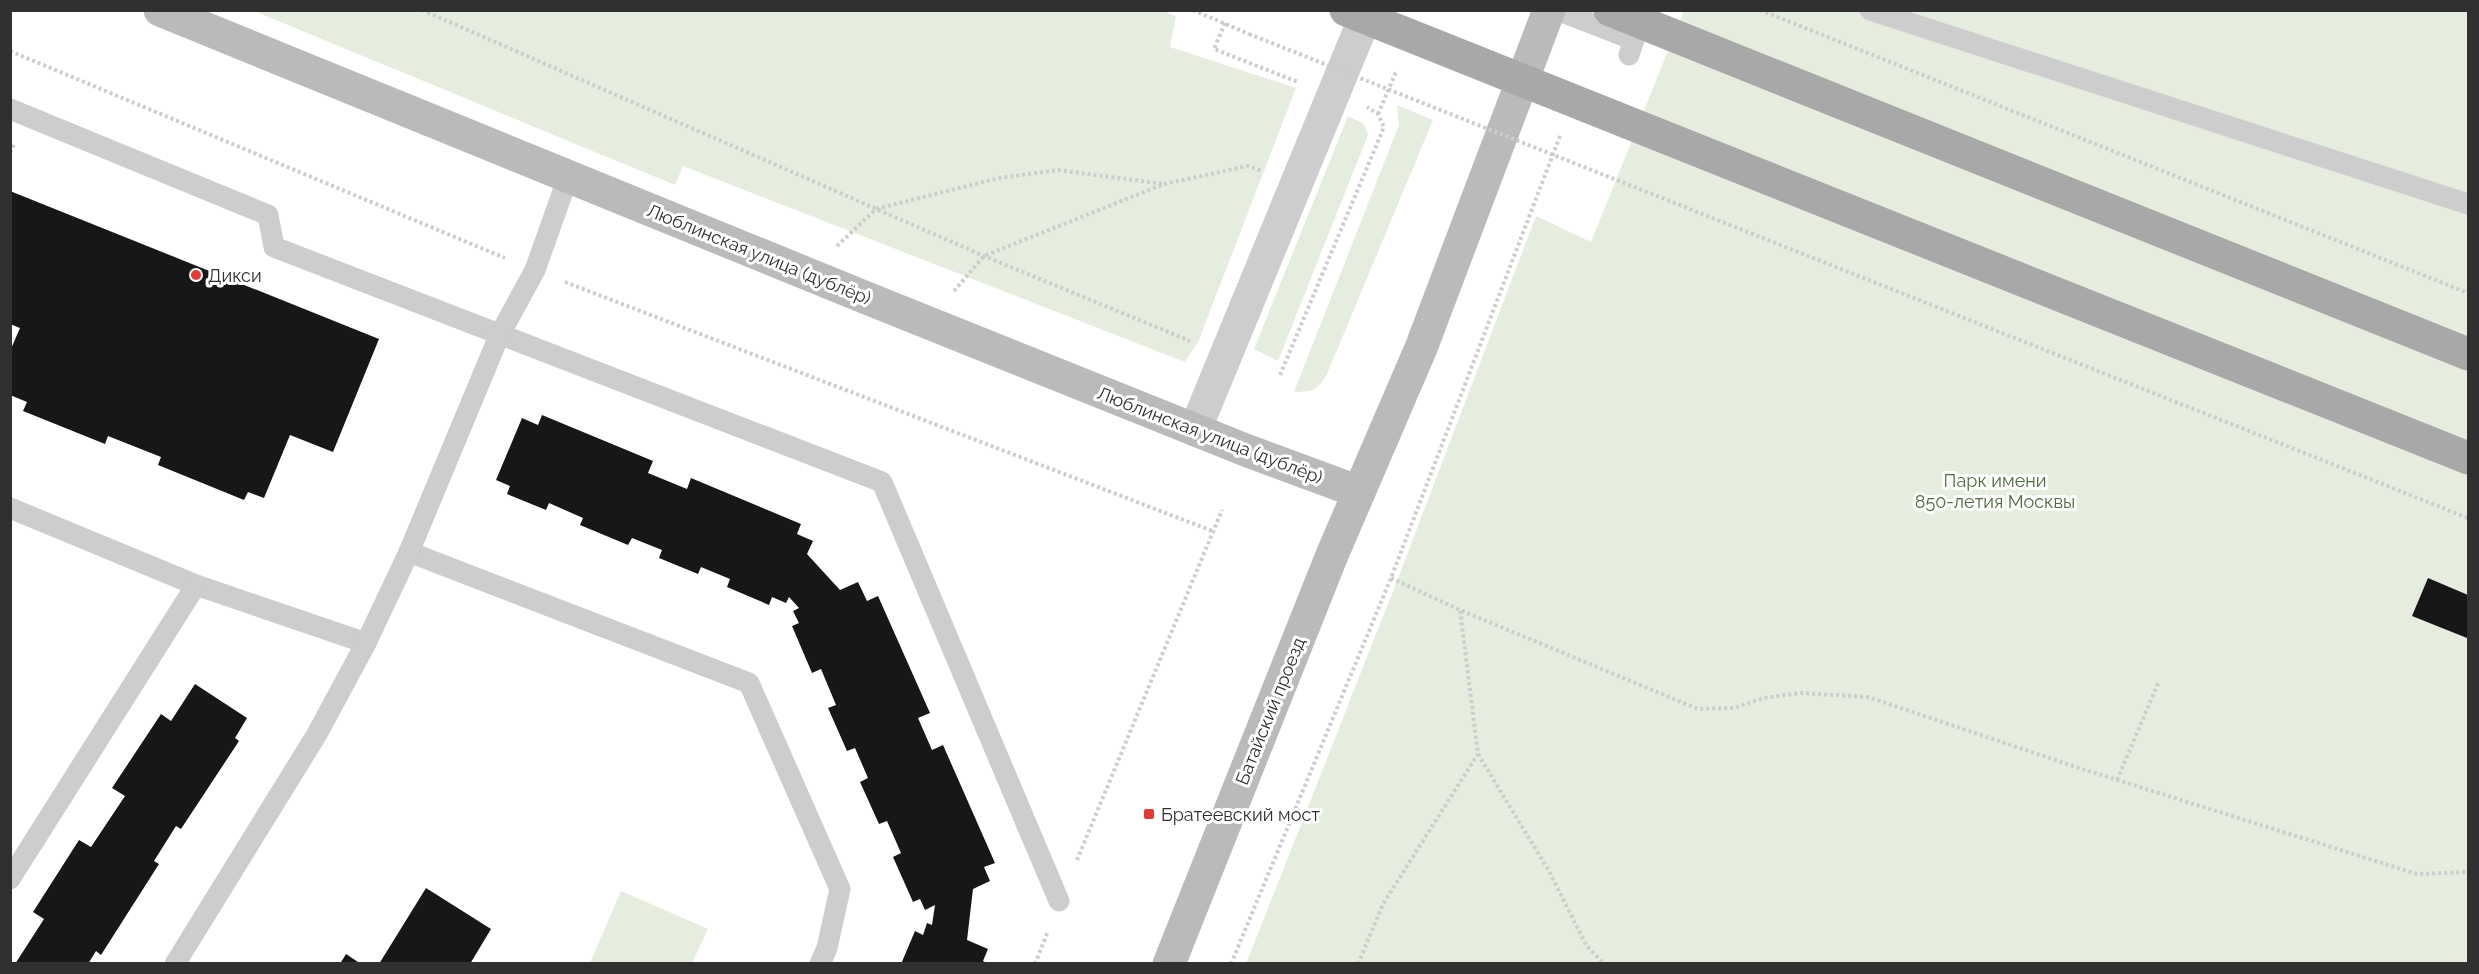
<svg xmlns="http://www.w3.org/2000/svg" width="2479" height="974" font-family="Raleway,sans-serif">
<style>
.green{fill:#e4edde}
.building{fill:#171717}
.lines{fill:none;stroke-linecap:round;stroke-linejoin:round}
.path{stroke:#cdcdcd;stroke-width:4;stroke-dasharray:3 3;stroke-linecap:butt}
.lane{stroke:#cdcdcd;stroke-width:21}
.street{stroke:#cdcdcd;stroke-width:33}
.secondary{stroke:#bababa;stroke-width:33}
.primary{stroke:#a8a8a8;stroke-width:33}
.path-bridge{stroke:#cdcdcd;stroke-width:4;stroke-dasharray:3 3;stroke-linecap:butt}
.primary-bridge{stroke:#a8a8a8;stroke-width:33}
.poi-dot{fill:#e53933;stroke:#fff;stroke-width:2}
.labels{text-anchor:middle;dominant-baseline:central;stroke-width:6;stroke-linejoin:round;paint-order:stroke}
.street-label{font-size:18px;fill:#303030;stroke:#fff}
.poi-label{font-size:18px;fill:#303030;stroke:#fff;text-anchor:start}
.park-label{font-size:18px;fill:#4e6c3d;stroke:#fff}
</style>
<rect width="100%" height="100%" fill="#fff"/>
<g class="green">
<path d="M254,11H1163L1176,16L1170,47L1296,88L1198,342L1185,362L683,166L675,185Z"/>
<path d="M1684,11H2468V963L1246,964L1397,581L1536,216L1591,242Z"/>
<path d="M1397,105L1433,120L1327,374C1317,391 1313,391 1294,392L1399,125Z"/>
<path d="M1348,116L1364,124L1368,135L1278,361L1254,349Z"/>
<path d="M621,891L708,929L692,963H590Z"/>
</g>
<g class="building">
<path d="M10,191L379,339L333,452L290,435L264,498L248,492L244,500L158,465L161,457L108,436L105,444L23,411L27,402L10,395V351L20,328L10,324Z"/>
<path d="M542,415L653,461L648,473L687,489L691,478L801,524L797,534L813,541L807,554L840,590L858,582L867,601L878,596L930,713L918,718L932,750L943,745L995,863L984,867L990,881L973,889L967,940L988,949L983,961L989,964H901L915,931L923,935L927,923L932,925L935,905L925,910L920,899L913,902L893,857L901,853L887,821L879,824L860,782L868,778L855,748L847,751L828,708L836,705L821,669L812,673L792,626L799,623L793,611L799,608L789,597L786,603L772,597L769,605L727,587L730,579L701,567L698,574L659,558L662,550L632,538L628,545L580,525L583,518L549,503L546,510L507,494L510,486L496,480L522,418L538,425Z"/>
<path d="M2428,578L2468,595L2467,638L2412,616Z"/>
<path d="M195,684L247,718L235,738L239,741L181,829L176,826L154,861L159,864L101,955L96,951L88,964H15L44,919L33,912L79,840L91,847L125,796L112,788L161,714L171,721Z"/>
<path d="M426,888L491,929L470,964H379Z"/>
<path d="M346,954L361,964H340Z"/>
</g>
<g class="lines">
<g class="path">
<path d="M422,10L984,256L1190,341"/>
<path d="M1193,10L1249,34"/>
<path d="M1760,10L2468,293"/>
<path d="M1225,23L1214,49L1298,82"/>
<path d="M10,51L505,258"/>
<path d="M1378,114L1396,72"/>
<path d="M10,153L14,144"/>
<path d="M837,246L876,209L999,178L1058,170L1164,184"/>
<path d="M565,282L1215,532"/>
<path d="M954,291L984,256L1164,184L1247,166L1262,171"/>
<path d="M1280,375L1384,127L1378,114L1367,107"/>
<path d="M1391,578L1460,610L1698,709L1734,708L1764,698L1801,693L1868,697L2079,768L2417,874L2468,872"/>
<path d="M1478,754L1549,871L1586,945L1604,964"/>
<path d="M2117,780L2159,681"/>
<path d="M1077,860L1222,510"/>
<path d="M1035,964L1048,931"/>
<path d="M1231,964L1391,578L1560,136"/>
<path d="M1358,964L1383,904L1478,754L1460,610"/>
</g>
<g class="lane">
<path d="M1557,10L1634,40L1629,55"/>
<path d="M1870,10L2468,204"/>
<path d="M10,109L268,215L274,247L882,482L1059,901"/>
<path d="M10,508L196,585L366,643"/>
<path d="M409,552L749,683L840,889L827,948L820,964"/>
<path d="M10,879L196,585"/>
<path d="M175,964L317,734L366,643L409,552L499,336L535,270L568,177"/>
</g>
<path class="street" d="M1195,430L1368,10"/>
<g class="secondary">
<path d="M160,10L869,299L1248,451L1359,492"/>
<path d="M1169,964L1332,555L1421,348L1549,10"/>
</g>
<path class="primary" d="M1610,10L2468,354"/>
<path class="path-bridge" d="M1249,34L2468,518"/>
<path class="primary-bridge" d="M1346,10L2468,458"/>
</g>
<g class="poi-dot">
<circle cx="196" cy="275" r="6"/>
<rect x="1143" y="808" width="12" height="12" rx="3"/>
</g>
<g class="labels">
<g class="street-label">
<text transform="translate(759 254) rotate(22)">Люблинская улица (дублёр)</text>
<text transform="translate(1210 435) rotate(21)">Люблинская улица (дублёр)</text>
<text transform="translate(1270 711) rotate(-68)">Батайский проезд</text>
</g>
<g class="poi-label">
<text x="208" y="275">Дикси</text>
<text x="1161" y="814">Братеевский мост</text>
</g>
<g class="park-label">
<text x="1995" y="480">Парк имени<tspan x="1995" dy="21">850-летия Москвы</tspan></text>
</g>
</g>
<rect width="2479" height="974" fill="none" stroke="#303030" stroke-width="24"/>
</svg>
